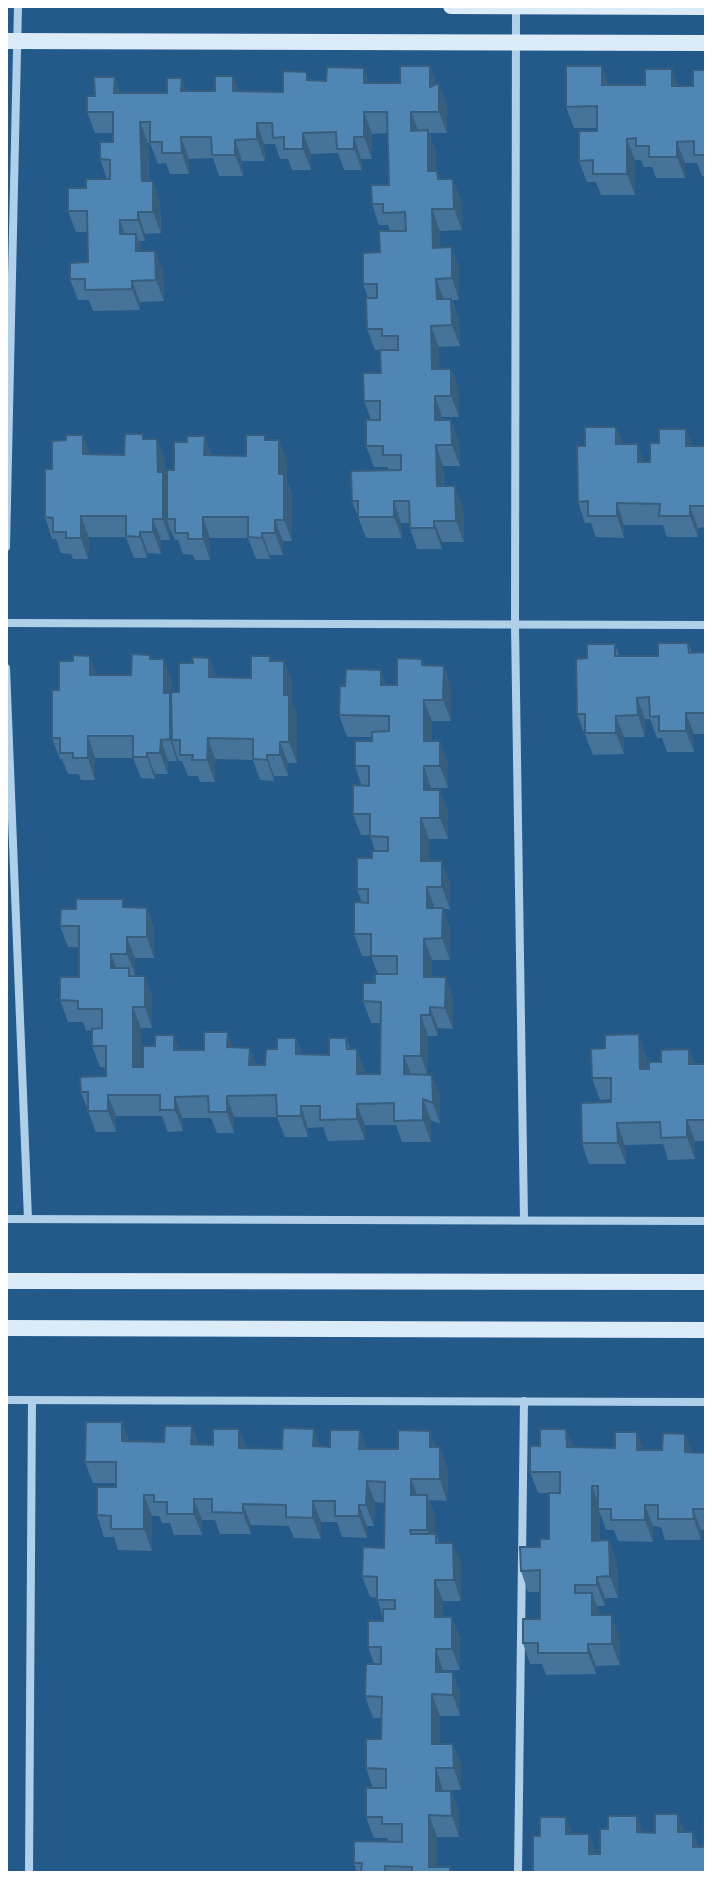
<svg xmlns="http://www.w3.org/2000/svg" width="712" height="1879" font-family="'Fira Sans Condensed',sans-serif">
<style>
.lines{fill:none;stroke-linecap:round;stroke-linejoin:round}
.street{stroke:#b0d0ea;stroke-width:8}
.secondary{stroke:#dbebf8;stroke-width:16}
.wall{fill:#45739a}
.shaded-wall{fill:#385e7d}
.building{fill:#5086b3;stroke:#385e7d;stroke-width:2}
</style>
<rect width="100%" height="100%" fill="#235a8a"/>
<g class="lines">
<g class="street">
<path d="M516,7L515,625L524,1220"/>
<path d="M6,547L18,6"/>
<path d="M6,623L706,625"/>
<path d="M6,668L28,1219"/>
<path d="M6,1219L706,1221"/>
<path d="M6,1400L706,1402"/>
<path d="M29,1873L32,1400"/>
<path d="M518,1873L524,1401"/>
</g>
<g class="secondary">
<path d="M451,6L706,7"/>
<path d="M6,41L706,43"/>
<path d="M6,1281L706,1282"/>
<path d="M6,1328L706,1330"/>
</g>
</g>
<g class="wall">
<path d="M430,66L436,84L447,105V133H429L436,152V171L440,179L461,200L462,230L440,231V248L452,247L459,269V300H452L459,321L460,346L439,347V369H451L459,390V417H442V420L459,441L460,466H443L444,486L463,508L464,542H442V549H417L410,528L409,523H401L402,538H366L352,501L389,471L388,467H374L366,446L371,420L364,401L381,373L387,350H375L367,329L368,298L363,284L390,231L388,225H379L372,204L389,185L388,133L372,134V159H361L362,170H344L338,153L311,154V170H292L288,159H280L275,144H264L265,161H242L243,176H219L213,158L189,159V174H170L166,163L158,164L150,143H148L149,181L160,202L161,233L145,234V241H139L142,251H155L163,272L164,301L140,302V310L93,311L89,300H78L70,279L88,262L87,232H76L68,211L86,188L107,179L100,159L113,142V133H95L87,112L115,77L120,93H167L182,78L186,91H215L233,76L239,92H283L311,80L400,83Z"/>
<path d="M672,69L678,86H693L706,70V176H702L697,163H685V178H656L652,167H644L641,160H635V195H601L596,182H587L579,161L597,131V128H574L566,107L609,85H645Z"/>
<path d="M616,427L622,444L644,462H650L659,443L686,429L692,446H706V527L698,528V537H667L663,525H624V538L596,537L591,523H585L578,502L585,446Z"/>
<path d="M145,439H157L165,460V479L167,483L174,470L212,455L246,456L266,440L287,461V480L292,495V541H283V555H270V559H256L248,538H210V560H195L193,555L183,554L178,540H175L170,529V540H161V554L148,553L147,558H134L126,537H89L88,559H73L71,554L61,553L56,539H52L45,517L90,454L124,455Z"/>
<path d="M688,643L692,652H706V734H694V752H667L662,738H657L650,719H645V737H624V754L593,755L577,714L587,658L615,644L619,656H658Z"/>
<path d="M150,655L152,659L172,680V692H179L193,663L209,658L216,677L251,678L272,661H284L292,683V702L297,716V763H288V776H274V781L260,780L253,760L215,759V782H200L198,776H188L182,761H179L177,756V761H168V774H155V779L141,778L133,758H95V780H81L79,774H68L62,759H60L52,738L97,675H131Z"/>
<path d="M422,659L424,665L444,666L451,687V721H432V741L448,763V788H431V790L448,811V839H429V861L450,882V909H443L450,929V960H432V977L453,998V1029L438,1028V1036H428V1075L440,1096V1124L431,1120V1142H402L396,1125H365V1140L328,1141L323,1127L308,1128V1137H285L277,1117H234V1133H217L211,1118H182L183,1131L168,1132L162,1116H116V1132H96L81,1092L106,1076V1068L100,1067L92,1046V1030L86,1031L83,1022H68L60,1000L79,977V947H68L60,926L126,907L147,908L154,929V958H135V975L145,976L152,997V1028H141V1067L180,1050H204L233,1048H250L256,1065H265L277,1049L296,1038L302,1054L329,1055L346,1038L350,1049H357L365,1071V1074H380V1023H371L363,1001L375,983L378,974L371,956H362L354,934L362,903L357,889L375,851L370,835H361L353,814L362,786L355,766L372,741V737H347L339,715L387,685H397Z"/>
<path d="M689,1049L695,1064H706V1141H695V1159L668,1160L663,1144L625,1145L626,1164H589L582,1143L611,1102V1099L600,1100L592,1078L646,1056L647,1069H649L661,1062Z"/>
<path d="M122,1422L129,1442H164L192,1426L198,1444L213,1445L239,1429L246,1449H282L330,1447L360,1430L366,1449H398L430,1431L435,1447L448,1469L447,1501L429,1500L435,1516V1534H436L439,1543L461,1564V1601H443V1617H452L460,1639V1670H443V1672H453L460,1694V1716H440V1744H453L461,1765V1790H443V1791H451L459,1812V1837H437V1867H450L453,1873H357L354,1863L389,1842L387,1838H374L366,1817L373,1788L366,1768L381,1739L382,1718H373L365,1696L374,1664L368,1647L383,1621V1618L377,1598L370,1597L362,1576L384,1548L385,1503L375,1502L374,1526H367V1538L342,1537L337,1522H321V1539L294,1538L289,1526L251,1525V1534H220L215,1520H202V1535H174L170,1523H162L159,1516H152V1551L118,1550L114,1537H104L97,1515L116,1487V1483H93L85,1462Z"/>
<path d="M566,1429L573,1447L706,1453V1530H701V1540H665L661,1527L653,1526V1542L618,1541L614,1530H606L600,1513V1541L617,1562L618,1598H605V1606H597L600,1615L619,1636L620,1665L596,1666V1674L546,1675L542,1664H530L523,1643L540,1619V1592H528L521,1571L540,1547L549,1539V1493H538L530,1472L540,1446Z"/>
</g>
<g class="shaded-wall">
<path d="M430,66L438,88L430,87Z"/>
<path d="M602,66L610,87L602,85Z"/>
<path d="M364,68L372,89L364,83Z"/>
<path d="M672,69L680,90L672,86Z"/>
<path d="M233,76L241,97L233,91Z"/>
<path d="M115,77L122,98L114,93Z"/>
<path d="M182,78L189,99L181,91Z"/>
<path d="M439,83L447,105V133L439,112Z"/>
<path d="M364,112L372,134V159L364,137Z"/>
<path d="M411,112L419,133L411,131Z"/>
<path d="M140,122L148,143L149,202L142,181Z"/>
<path d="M257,123L264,144L265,161L257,139Z"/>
<path d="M428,130L436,152V193L428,171Z"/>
<path d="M303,133L311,154V170L303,149Z"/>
<path d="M181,137L189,159V174L182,153Z"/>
<path d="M354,137L361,159L362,170L354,149Z"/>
<path d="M627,139L635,160V195L627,174Z"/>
<path d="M235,140L242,161L243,176L235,155Z"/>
<path d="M677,142L685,163V178L677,157Z"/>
<path d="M453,179L461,200L462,230L454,209Z"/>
<path d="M153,181L160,202L161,233L153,212Z"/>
<path d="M432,209L440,231L441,269L433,248Z"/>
<path d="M138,212L145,234V241L138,220Z"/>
<path d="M120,220L127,241L120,234Z"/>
<path d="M136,234L144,255L136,251Z"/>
<path d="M452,247L459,269V300L452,278Z"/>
<path d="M155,251L163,272L164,301L156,280Z"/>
<path d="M436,279L444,300L437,299Z"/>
<path d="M132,281L140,302V310L132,289Z"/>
<path d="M451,299L459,321L460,346L452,325Z"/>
<path d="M431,326L439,347L440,390L432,369Z"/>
<path d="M451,369L459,390V417L451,396Z"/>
<path d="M435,396L442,417L443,441L435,420Z"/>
<path d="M451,420L459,441L460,466L452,445Z"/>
<path d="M616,427L624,448L616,444Z"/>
<path d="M686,429L694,450L686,446Z"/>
<path d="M83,435L91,456L83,454Z"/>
<path d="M205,436L212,457L204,455Z"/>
<path d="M157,439L165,460V479L170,494L167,519L170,529V540L163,519L158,472Z"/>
<path d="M279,440L287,461V480L292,495V541L284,520L279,474Z"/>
<path d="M638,444L645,465L638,462Z"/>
<path d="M436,445L443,466L444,508L437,486Z"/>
<path d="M455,486L463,508L464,542L456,521Z"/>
<path d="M394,501L401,523L402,538L394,517Z"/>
<path d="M617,503L624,525V538L617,516Z"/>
<path d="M690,506L698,528V537L690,516Z"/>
<path d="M81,516L89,537L88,559L81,538Z"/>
<path d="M203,517L210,538V560L203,539Z"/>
<path d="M153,519L161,540V554L153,532Z"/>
<path d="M275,520L283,541V555L275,533Z"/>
<path d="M434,521L442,542V549L434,528Z"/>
<path d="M140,532L148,553L147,558L140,537Z"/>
<path d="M262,533L270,555V559L262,538Z"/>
<path d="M90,656L97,677L90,675Z"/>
<path d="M209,658L217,679L209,677Z"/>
<path d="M164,659L172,680V740L177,756V761L170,739L164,693Z"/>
<path d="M284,661L292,683V702L297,716V763L289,742L284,695Z"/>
<path d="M444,666L451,687V721L443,700Z"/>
<path d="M381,670L389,691L381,685Z"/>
<path d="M637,698L645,719V737L638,715Z"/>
<path d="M424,700L432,721V763L424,741Z"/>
<path d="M686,713L694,734V752L686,731Z"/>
<path d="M616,716L624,737V754L616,733Z"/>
<path d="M88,736L95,758V780L88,758Z"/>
<path d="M208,738L215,759V782L207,760Z"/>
<path d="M161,740L168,761V774L160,753Z"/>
<path d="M440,741L448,763V788L440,766Z"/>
<path d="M280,742L288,763V776L280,755Z"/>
<path d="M147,753L155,774V779L147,757Z"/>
<path d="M267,755L274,776V781L267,760Z"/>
<path d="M424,766L431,788V811L424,790Z"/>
<path d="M440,790L448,811V839L440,818Z"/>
<path d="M421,818L429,839V882L421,861Z"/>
<path d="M442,861L450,882V909L442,887Z"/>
<path d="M427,887L435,909L427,908Z"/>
<path d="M147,908L154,929V958L147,937Z"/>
<path d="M443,908L450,929V960L442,938Z"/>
<path d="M127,937L135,958V975L127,954Z"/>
<path d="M424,939L432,960V998L424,977Z"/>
<path d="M111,954L119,975L111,968Z"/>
<path d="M145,976L152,997V1028L145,1007Z"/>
<path d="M446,977L453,998V1029L445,1008Z"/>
<path d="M133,1007L141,1028V1088L133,1067Z"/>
<path d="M430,1007L438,1028V1036L430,1015Z"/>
<path d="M421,1015L428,1036V1077L421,1056Z"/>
<path d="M228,1032L235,1054L227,1047Z"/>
<path d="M639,1034L646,1056L648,1090L640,1069Z"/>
<path d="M174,1035L182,1056L174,1050Z"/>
<path d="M296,1038L303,1059L296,1054Z"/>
<path d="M250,1048L257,1069L249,1065Z"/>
<path d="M357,1049L365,1071V1095L357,1074Z"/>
<path d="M689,1049L697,1070L689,1064Z"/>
<path d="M404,1056L412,1077L404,1074Z"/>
<path d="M432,1075L440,1096V1124L433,1103Z"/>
<path d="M108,1095L116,1116V1132L108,1111Z"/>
<path d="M227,1096L234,1117V1133L227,1112Z"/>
<path d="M175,1097L182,1118L183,1131L175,1110Z"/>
<path d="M423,1099L431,1120V1142L423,1120Z"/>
<path d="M357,1104L365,1125V1140L357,1119Z"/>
<path d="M301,1106L308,1128V1137L301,1116Z"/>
<path d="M687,1120L695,1141V1159L687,1137Z"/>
<path d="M617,1123L625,1145L626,1164L618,1143Z"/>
<path d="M122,1422L129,1443L122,1441Z"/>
<path d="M192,1426L199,1448L191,1444Z"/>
<path d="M239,1429L246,1450L239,1448Z"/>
<path d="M314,1429L321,1450L313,1446Z"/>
<path d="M566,1429L574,1450L567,1447Z"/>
<path d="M360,1430L367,1452L359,1449Z"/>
<path d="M430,1431L437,1452L430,1447Z"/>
<path d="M637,1432L645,1453L637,1450Z"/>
<path d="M685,1434L693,1455L685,1452Z"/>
<path d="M440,1447L448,1469L447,1501L440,1479Z"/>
<path d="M411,1479L419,1500L411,1495Z"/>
<path d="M367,1481L375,1502L374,1526L366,1505Z"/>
<path d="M592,1486L600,1507L598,1509L600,1513V1562L592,1541Z"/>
<path d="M144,1495L152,1516V1551L144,1529Z"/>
<path d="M427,1495L435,1516V1552L427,1530Z"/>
<path d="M194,1499L202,1520V1535L194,1514Z"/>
<path d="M313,1501L321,1522V1539L313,1518Z"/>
<path d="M243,1504L251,1525V1534L243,1513Z"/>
<path d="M359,1505L367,1526V1538L359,1516Z"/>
<path d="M645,1505L653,1526V1542L645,1520Z"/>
<path d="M693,1509L701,1530V1540L694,1519Z"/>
<path d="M609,1540L617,1562L618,1598L610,1576Z"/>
<path d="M453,1543L461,1564V1601L454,1580Z"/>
<path d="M597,1577L605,1598V1606L597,1585Z"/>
<path d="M435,1580L443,1601V1638L435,1617Z"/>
<path d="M592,1593L600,1614V1636L592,1615Z"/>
<path d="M612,1615L619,1636L620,1665L612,1644Z"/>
<path d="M452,1617L460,1639V1670L452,1649Z"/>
<path d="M588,1644L596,1666V1674L588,1653Z"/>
<path d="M436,1649L443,1670L444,1694L436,1672Z"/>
<path d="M453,1672L460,1694V1716L453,1695Z"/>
<path d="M432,1694L440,1716V1765L432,1744Z"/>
<path d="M453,1744L461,1765V1790L454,1768Z"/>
<path d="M436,1768L443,1790V1813L436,1791Z"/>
<path d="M451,1791L459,1812V1837L452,1816Z"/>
<path d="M678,1814L686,1836L678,1832Z"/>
<path d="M429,1815L437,1837V1873L429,1867Z"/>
<path d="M637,1816L645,1837L637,1832Z"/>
<path d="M566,1817L574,1839L566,1834Z"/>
<path d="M693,1832L701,1853L693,1847Z"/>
<path d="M589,1834L597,1856L589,1854Z"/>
</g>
<g class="building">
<path d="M400,66H430V87L439,83V112H411V131L428,130V171H437L438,179H453L454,209H432L433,248L452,247V278L436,279L437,299H451L452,325L431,326L432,369H451V396H435V420H451L452,445H436L437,486H455L456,521H434V528H410L409,501H394V517H358V501H352L351,471L401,470V455H383V446H366V420H380V401H364L363,373H381L380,350H398V336H382V329H367L366,298H377V284H363V253L380,252L379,231H406L405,212L383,213V204H372L371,185H389L387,112H364V137H354V149H337L336,132L303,133V149H284V137L273,138L272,123H257V139L235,140V155H212L211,137H181L182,153H162V142H150V122H140L142,181H153V212H138V220H120V234H136V251H155L156,280L132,281V289L85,290V279H70V263L88,262L87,211H68V188H86V179H110V160L100,159V142H113V112H87V96H95L94,77H115L114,93H167V78H182L181,91H215V76H233V91L283,92V71L307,72V80L326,81L327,67L364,68V83H400Z"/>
<path d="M566,66H602V85H645V69H672V86H693V70H706V155H694V141L677,142V157H649V146H636V138L627,139V174H593V160L579,161V131H597V106L566,107Z"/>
<path d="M585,427H616V444H638V462H650V443H659V429H686V446H706V506H690V516H659L660,504L617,503V516H588V501L578,502L577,446H585Z"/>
<path d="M125,434H143V439H157L158,472H163V519H153V532H140V537L126,536V516H81V538H66V532H53V518L45,517V469H52V441L66,440V435H83V454L124,455Z"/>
<path d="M246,435H265V440H279V474H284V520H275V533H262V538L248,537V517H203V539H188V533H175V519H167V470H174V442H187V436H205L204,455L246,456Z"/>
<path d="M658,643H688L689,653L706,652V713H686V731H659V716L650,717L649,697L637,698L638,715L616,716V733H585V714H577L576,659L587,658V644H615V656H658Z"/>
<path d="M132,654L150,655V659H164V693H170V739L161,740L160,753H147V757H133V736H88V758H73V753H60V738H52V690H59V661H73V655L90,656V675H131Z"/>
<path d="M251,656H270V661H284V695H289V742H280V755H267V760L253,759V739L208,738L207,760H192L193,755H180V740H172L171,692H179V663H193L192,657L209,658V677L251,678Z"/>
<path d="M397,658L422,659V665L444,666L443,700H424V741H440V766H424V790H440V818H421V861H442V887H427V908H443L442,938L424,939V977H446L445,1008L430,1007V1015H421V1056H404V1074L432,1075L433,1103L423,1099V1120L394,1121V1103L357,1104V1119L320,1120V1106H301V1116H277L276,1095L227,1096V1112H209L208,1096L175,1097V1110H160V1095H108V1111H88V1092H81L80,1077L106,1076V1046H92V1029L102,1028V1009H78V1001L60,1000V977H79V926H60L61,909H76V899H123V907L147,908V937H127V954H111V968H129V976H145V1007H133V1067H143V1046H155V1035H174V1050H204V1032H228L227,1047L250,1048L249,1065H265L266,1049H277V1038H296V1054L329,1055V1038H346L347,1049H357V1074H380L381,1002L363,1001V983H375V974H397V956H371V934H354V902L368,903V889H357V858H372V851H388V837L370,836V814H353V785L369,786V766H355V741H372V732L389,731V716L339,715L340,686H345L346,669L381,670V685H397Z"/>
<path d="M639,1034L640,1069H649V1062H661V1050L689,1049V1064H706V1120H687V1137L661,1138L660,1122L617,1123L618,1143H582L581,1103L611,1102V1078H592L591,1049L605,1048V1035Z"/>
<path d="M86,1422H122V1441L164,1442L165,1426H192L191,1444L213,1445V1429H239V1448L282,1449L283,1428L314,1429L313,1446L330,1447V1430H360L359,1449H398V1430L430,1431V1447H440V1479H411V1495H427V1530H410L411,1534H436V1543H453L454,1580H435V1617H452V1649H436V1672H453V1695L432,1694V1744H453L454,1768H436V1791H451L452,1816L429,1815V1867H450V1873H412V1867L385,1866V1873H361L362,1863H354V1841L402,1842V1824H382V1817H366V1788H386V1769L366,1768V1739H381L382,1697L365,1696L366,1664H381V1647H368V1621H383V1609H395V1600H377V1577L362,1576L363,1547L384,1548L385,1482L367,1481L366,1505H359V1516H335V1501H313V1518L286,1517V1505L243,1504V1513L212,1512V1499H194V1514H167V1502H154V1495H144V1529H111V1516L97,1515V1487H116V1462H85Z"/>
<path d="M540,1429H566L567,1447L615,1448V1432H637V1450H662L663,1433L685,1434V1452L706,1453V1509H693L694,1519H658V1505H645V1520H611V1509H598V1486H592V1541L609,1540L610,1576L597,1577V1585H575V1593H592V1615H612V1644H588V1653H538V1643H523V1619H540V1570L521,1571L520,1547H540V1539H549V1493H560V1472H530V1446H540Z"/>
<path d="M705,1794L706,1873H533V1836H540V1817H566V1834H589V1854H600V1829H608V1816H637V1832L655,1833V1814H678V1832H693V1847H704Z"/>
</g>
<rect width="712" height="1879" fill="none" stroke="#ffffff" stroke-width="16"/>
</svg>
